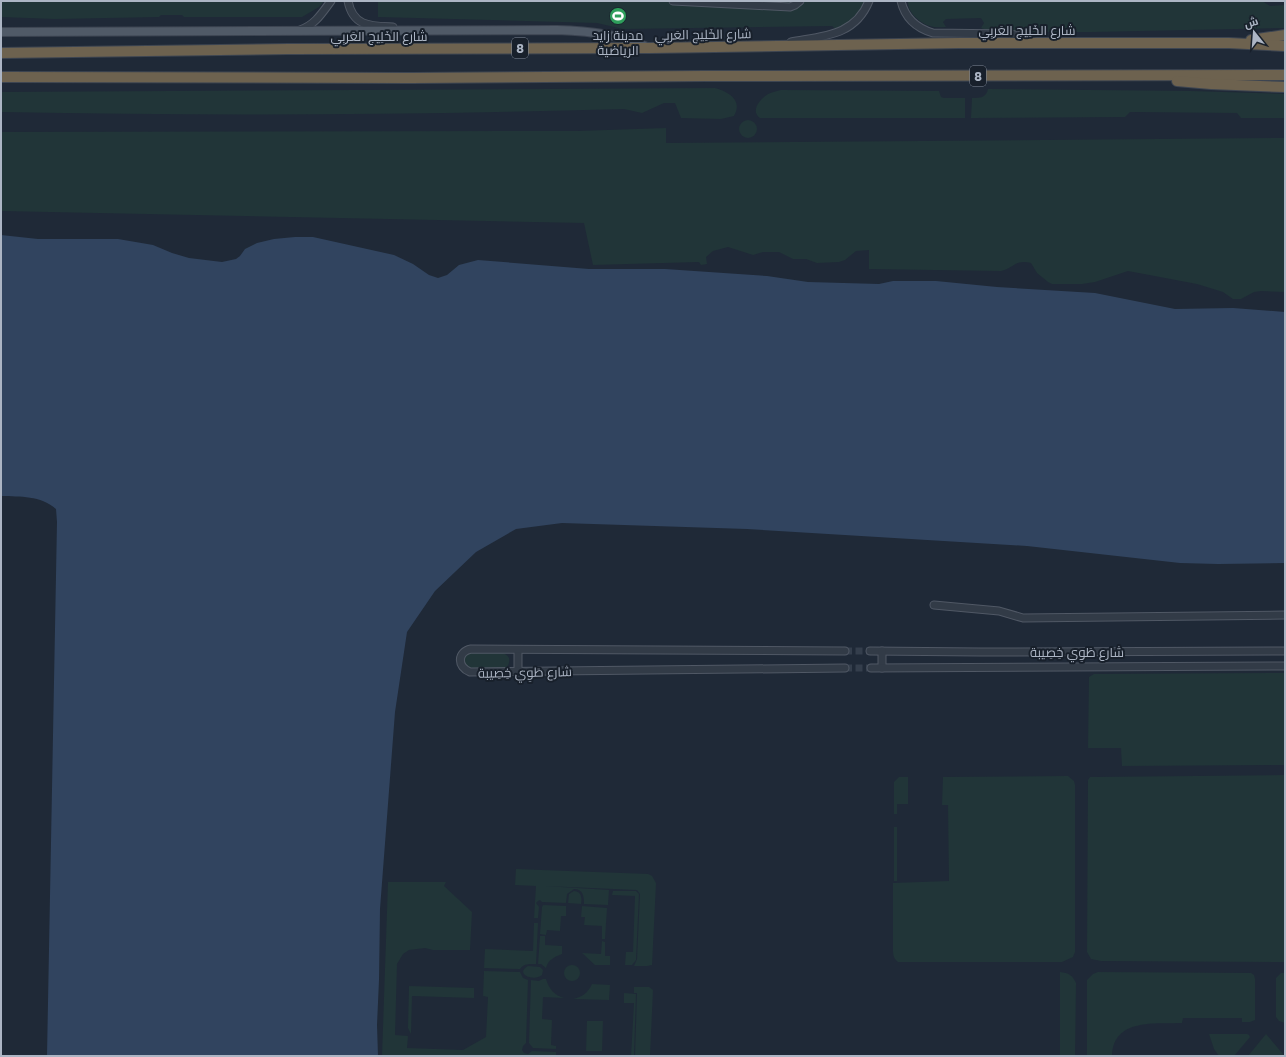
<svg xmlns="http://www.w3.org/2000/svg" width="1286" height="1057" font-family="'Golos Text',Cairo,sans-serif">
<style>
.green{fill:#213538}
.water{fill:#31445f}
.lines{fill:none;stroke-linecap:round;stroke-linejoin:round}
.minor-tunnel{stroke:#343e4c;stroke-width:7;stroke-dasharray:7 3.5;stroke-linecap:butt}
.minor-casing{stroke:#505865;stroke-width:9}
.major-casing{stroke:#3c4451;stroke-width:10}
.highway-casing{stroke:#3d4551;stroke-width:12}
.minor{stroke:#323b47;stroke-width:7}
.major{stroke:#505a67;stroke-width:8}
.highway{stroke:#6d624f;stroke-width:10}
.labels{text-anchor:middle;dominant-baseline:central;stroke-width:4;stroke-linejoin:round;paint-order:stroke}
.shield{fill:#18202b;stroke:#808896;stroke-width:1}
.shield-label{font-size:12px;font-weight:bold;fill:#acb5c4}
.street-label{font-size:13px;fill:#acb5c4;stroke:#18202b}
.poi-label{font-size:13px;fill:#acb5c4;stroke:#18202b}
</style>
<rect width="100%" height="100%" fill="#1f2937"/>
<g class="green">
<path d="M1,1H324L319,7L302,17H184L182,15H161L159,17L55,19L1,17Z"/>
<path d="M378,1H865L856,18L837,30L832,26L623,29L597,23L378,17Z"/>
<path d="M908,1H1262L1270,6L1285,5V28L1092,32H992L981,28L984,23L981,18L946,19L943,22L946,27C941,27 935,28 930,26C920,23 907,12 908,1Z"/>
<path d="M715,88C729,92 743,100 734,116L721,119L681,118L675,103H664L642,113L624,109C416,115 209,116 1,112V92Z"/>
<path d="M988,89L1191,91L1285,94V118H1241L1237,113L1134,112H1130L1125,117L971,118L972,98C980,98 986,98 988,89Z"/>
<path d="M781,90L939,91L941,97L944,98H965V118H760C750,111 760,99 768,94C772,92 777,91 781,90Z"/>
<circle cx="748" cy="129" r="9"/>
<path d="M666,128V143L1285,138V292L1261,291L1254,292L1241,299H1233L1223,292L1197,284L1128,271L1095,282L1082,284H1052L1048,282L1037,273L1031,263C1015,259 1014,268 1001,271L869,269V250L856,251L845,260L839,262L817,263L806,259H793L779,252H763L753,255L728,247L713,251L706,257L707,264L701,265L699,262L593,265L584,223L1,211V132L578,131Z"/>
<path d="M470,652C479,652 505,648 509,658C510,663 508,666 505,669L469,670L463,662L465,656Z"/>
<path d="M1285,673V765L1122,766L1121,748H1088L1089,677L1094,674Z"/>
<path d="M1285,775V962L1101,961L1091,959L1087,952L1088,780L1090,777H1094Z"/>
<path d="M1068,776L1074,781L1075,785V952L1073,957L1062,962H898C893,958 893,954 893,948V883L949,881L948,805H942L943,777Z"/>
<path d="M899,777H908V804H897V814H894V782Z"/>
<rect x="894" y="827" width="3" height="54"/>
<path d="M516,869L648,874L652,876L656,883L652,965L647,966H634L637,959L640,894L637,890L545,886L609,890L608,905L584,904C584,896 583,889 574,889L567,894L566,903L542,902L540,900L538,901L536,903L539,907L538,918H534L536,886L515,885Z"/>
<path d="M388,882H446L444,886L472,912L470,950H433L425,948L409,950L403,954L397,964L395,1035L408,1036L407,1048L463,1050L486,1037L488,997L483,996L484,971L520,972L523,978L528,980L526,1043L523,1046L522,1050L524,1053L528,1054L532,1051L556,1052V1056H382Z"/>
<path d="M574,891C582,892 582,898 581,904L568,903L569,894Z"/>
<path d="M613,891H636L639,894L636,960L632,965H625L626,952H633L635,896L612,895Z"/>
<path d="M543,905L566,906V916H561L560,931L547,930L546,935L540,934L542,907Z"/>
<path d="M582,906L607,908L605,939H602V926L584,925L585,917H581Z"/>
<path d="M534,923H538L536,964C530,964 524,963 520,969L484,968L485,949L533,951Z"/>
<path d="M540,936H545V945L562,946V954C554,957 548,960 546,968L541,964H538Z"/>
<path d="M602,941L605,942V956H610V965H595L582,953L601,954Z"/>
<circle cx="572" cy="973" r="8"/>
<path d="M528,966L540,967L543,970L542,975C534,982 514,974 528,966Z"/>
<path d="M1060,972C1069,973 1072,975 1076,983L1075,1056H1060Z"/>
<path d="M1098,972L1251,973L1254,975L1255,979V1020L1250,1022H1242V1018H1183L1182,1023C1156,1024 1113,1018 1112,1056H1087V980L1093,974Z"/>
<path d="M1281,973H1285V1023L1279,1021L1276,1017V978Z"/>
<path d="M543,979H546C549,989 554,995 564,998L543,997L542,1019L552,1020L551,1045L556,1046V1049L533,1048L529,1043L531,980L539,981Z"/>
<path d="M592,984L610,985L609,1000L573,999C582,997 588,993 592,984Z"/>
<path d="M409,986L474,988V998L412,996L411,1034L408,1028Z"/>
<path d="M634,987H649L653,990L650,1056H635L637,993H634Z"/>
<path d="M624,993L636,994L634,1056H631L634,1003H624Z"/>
<path d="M587,1021H603L602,1051H586Z"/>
<path d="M1209,1034H1247L1249,1035L1250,1037L1234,1056H1219L1214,1049Z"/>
<path d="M1266,1034L1283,1054L1284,1056H1248Z"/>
</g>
<path class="water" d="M1,235L38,239H118L153,245L172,253L189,258L222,262L236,259L240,256L245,249L257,243L274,239L295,237H313L394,255L413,264L429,275L438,278L447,275L459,265L478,260L589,269H665L767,276L808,282L879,284L893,281H936L997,287L1095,293L1175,309L1233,308L1285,312V563L1218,564L1180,563L1027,546L747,529L562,523L516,529L476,552L435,591L407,632L395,712L380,909L379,980L377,1025L378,1056H47L57,522L56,509C40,495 21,497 1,496Z"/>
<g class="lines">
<g class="minor-tunnel">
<path d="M845,651H870"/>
<path d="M845,668H871"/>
</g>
<g class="minor-casing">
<g id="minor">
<path d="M348,1C353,27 371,26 393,27"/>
<path d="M673,1L790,7L795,5L800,1"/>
<path d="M901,1C905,18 916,28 933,33L1010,34L1025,37L1037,42"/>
<path d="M300,30C315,25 322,13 331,1"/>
<path d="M791,42C823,36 855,36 869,1"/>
<path d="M934,605L999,611L1023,618L1285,615"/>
<path d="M518,650V672"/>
<path d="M845,651L471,649C457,652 457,667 470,672L845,668"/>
<path d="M870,651L980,652L1285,651"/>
<path d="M882,651V668"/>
<path d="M871,668L1285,666"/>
</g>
</g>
<g class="major-casing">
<path id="major" d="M1,32L557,30C587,31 622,34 649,48"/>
</g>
<g class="highway-casing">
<g id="highway">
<path d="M1251,40L1285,35"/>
<path d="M1,53L288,49L650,48L959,43H1229L1285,46"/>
<path d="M1,77L411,78L705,76L1285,75"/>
<path d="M1177,81L1211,84L1285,87"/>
</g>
</g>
<use href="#minor" class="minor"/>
<use href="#major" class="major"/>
<use href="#highway" class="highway"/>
</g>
<defs>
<g id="stadium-disc" transform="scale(0.9)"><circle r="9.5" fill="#2e9e5b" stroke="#18202b"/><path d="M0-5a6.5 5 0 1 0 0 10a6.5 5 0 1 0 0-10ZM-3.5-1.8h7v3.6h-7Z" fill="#fff"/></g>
</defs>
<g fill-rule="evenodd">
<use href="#stadium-disc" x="618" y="16"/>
</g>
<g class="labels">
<g class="shield">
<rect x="512" y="38" width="16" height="20" rx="3"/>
<rect x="970" y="66" width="16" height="20" rx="3"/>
</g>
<g class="shield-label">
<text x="520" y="48">8</text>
<text x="978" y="76">8</text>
</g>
<g class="street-label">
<text x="1027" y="30">شارع الخَلِيج العَربِي</text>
<text transform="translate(703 34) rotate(-1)">شارع الخَلِيج العَربِي</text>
<text x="379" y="36">شارع الخَلِيج العَربِي</text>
<text x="1077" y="652">شارع طَوِي خِصِيبة</text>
<text transform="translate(525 672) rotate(-1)">شارع طَوِي خِصِيبة</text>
</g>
<g class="poi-label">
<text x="618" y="35">مدينة زايد<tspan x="618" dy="15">الرياضية</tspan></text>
</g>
</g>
<rect width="1286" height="1057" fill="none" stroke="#acb5c4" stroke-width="4"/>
<g transform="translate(1254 32) rotate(343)" stroke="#18202b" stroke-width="3" paint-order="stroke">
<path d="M0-3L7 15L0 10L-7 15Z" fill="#acb5c4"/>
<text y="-6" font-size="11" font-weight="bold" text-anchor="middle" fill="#acb5c4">ش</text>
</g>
</svg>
